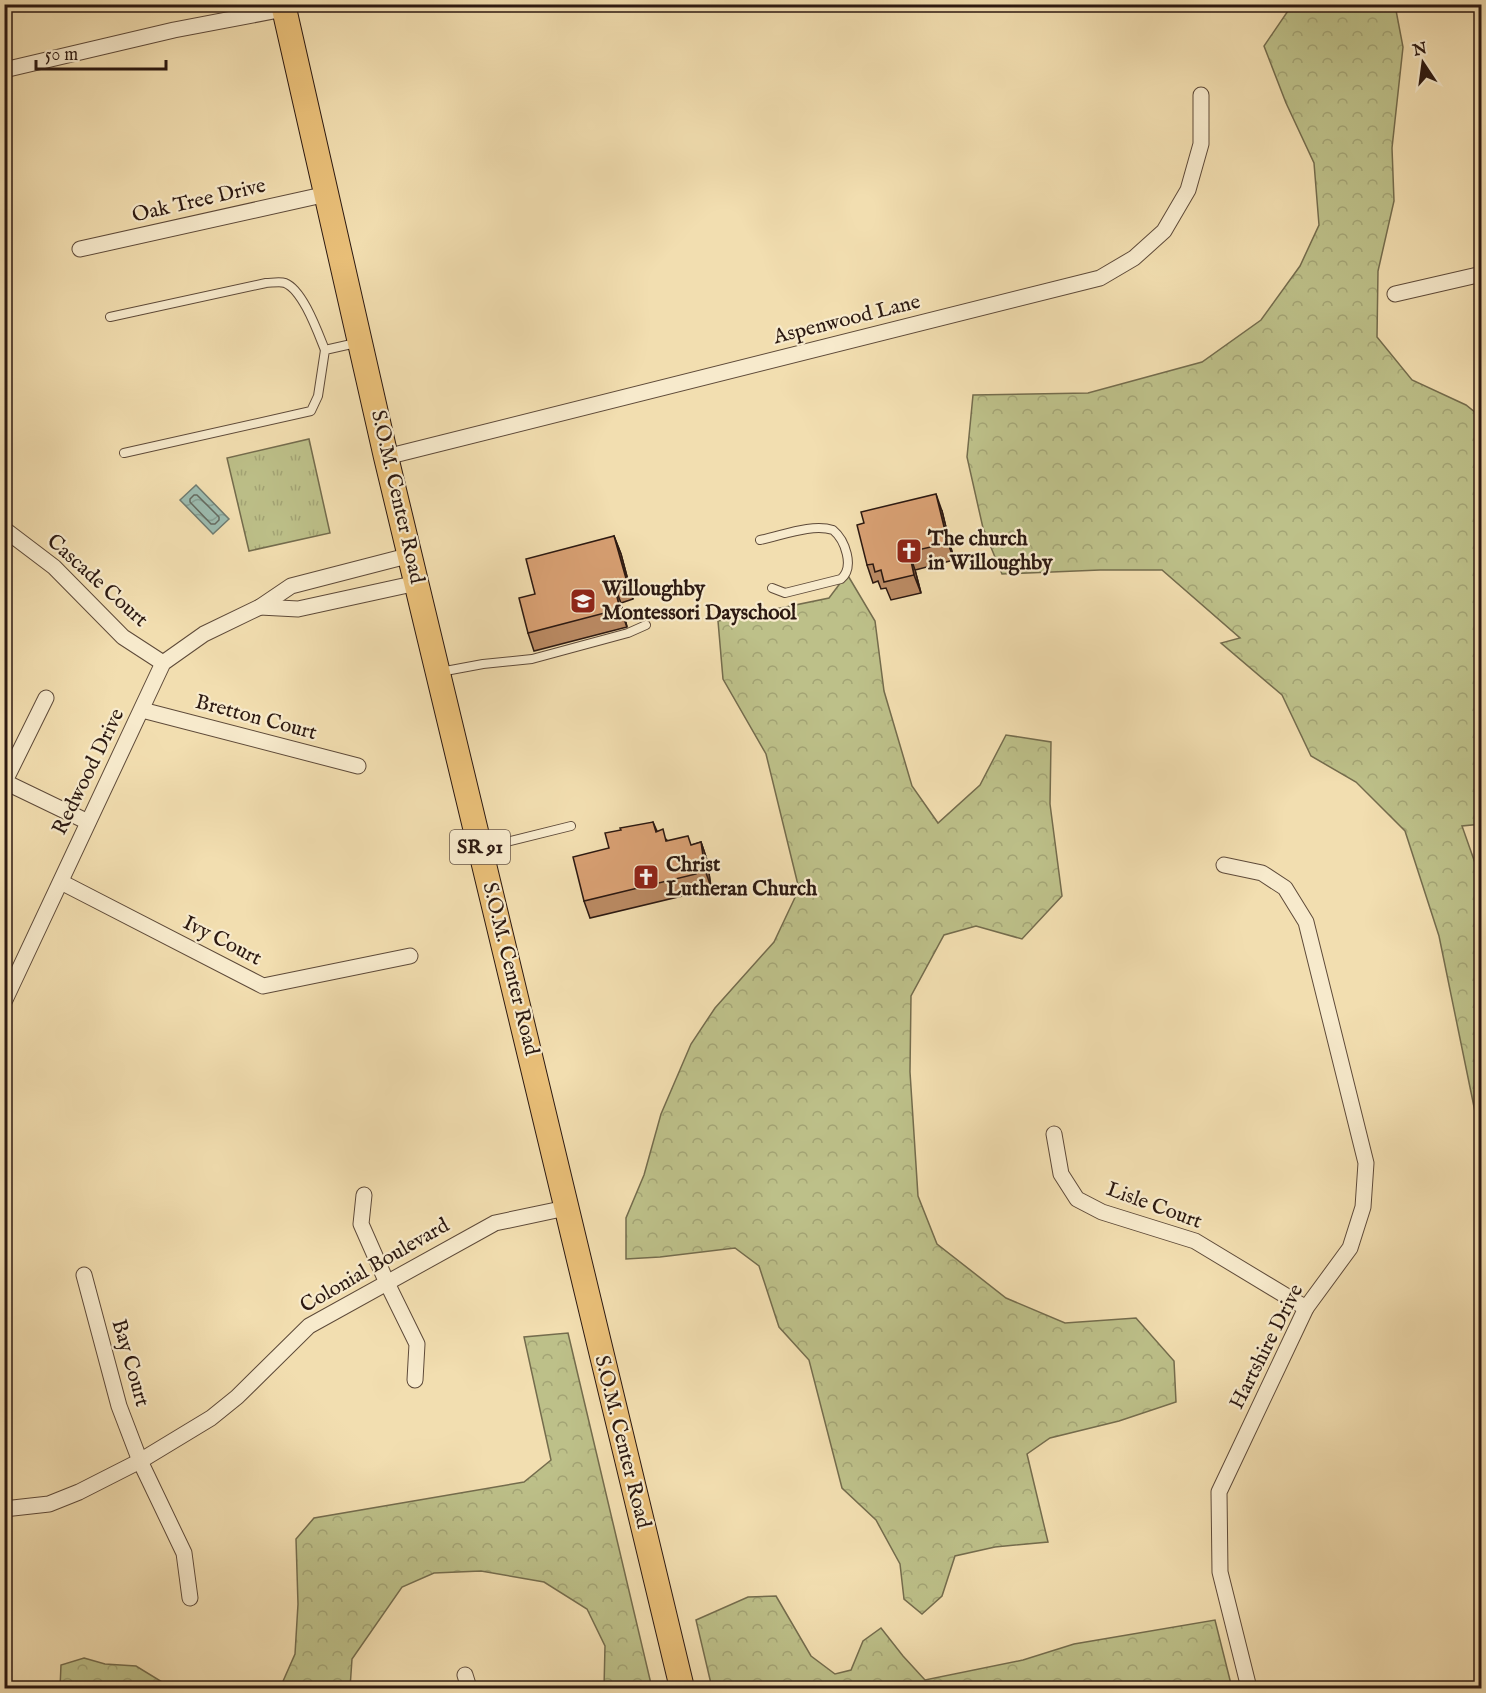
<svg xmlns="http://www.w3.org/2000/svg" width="1486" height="1693" font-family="'IM FELL English',serif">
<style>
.forest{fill:url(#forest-crowns);stroke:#746c4d;stroke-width:1.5}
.park{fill:url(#park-tufts);stroke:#746c4d;stroke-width:1.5}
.water{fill:url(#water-waves);stroke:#6f7b70;stroke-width:1.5}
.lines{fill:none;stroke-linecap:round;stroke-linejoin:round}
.shore{stroke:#646a60;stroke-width:1.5}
.service-casing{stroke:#5e4a39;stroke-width:10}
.minor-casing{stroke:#5e4a39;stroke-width:17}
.primary-casing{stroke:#2c1911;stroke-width:26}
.service{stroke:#f7eacc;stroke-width:8}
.minor{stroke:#f7eacc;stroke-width:15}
.primary{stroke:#e9bf78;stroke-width:24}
.wall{fill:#ba8a63;stroke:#2c1911;stroke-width:1.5}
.shaded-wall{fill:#977050;stroke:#2c1911;stroke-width:1.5}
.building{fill:#d8a073;stroke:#2c1911;stroke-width:1.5}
.labels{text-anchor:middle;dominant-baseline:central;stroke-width:4.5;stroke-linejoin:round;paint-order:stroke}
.shield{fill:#f7eacc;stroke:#695849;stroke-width:1.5}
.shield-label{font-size:20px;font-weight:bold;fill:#2c1911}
.street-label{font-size:21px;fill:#2c1911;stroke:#f7eacc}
.poi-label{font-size:21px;font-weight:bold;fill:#2c1911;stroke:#f7eacc;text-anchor:start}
</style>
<defs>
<pattern id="forest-crowns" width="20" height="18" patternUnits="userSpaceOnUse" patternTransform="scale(1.5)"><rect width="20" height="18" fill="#bdc089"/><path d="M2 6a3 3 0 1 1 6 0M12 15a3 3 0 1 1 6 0" fill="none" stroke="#a3a475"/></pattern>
<pattern id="park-tufts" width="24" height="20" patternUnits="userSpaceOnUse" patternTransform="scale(1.5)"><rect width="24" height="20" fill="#bdc089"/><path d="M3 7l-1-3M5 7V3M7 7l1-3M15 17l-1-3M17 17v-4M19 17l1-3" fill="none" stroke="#a3a475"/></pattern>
<pattern id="water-waves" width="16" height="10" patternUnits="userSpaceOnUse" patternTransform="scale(1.5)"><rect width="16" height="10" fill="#9cbcb0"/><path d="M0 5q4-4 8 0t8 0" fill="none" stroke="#87a196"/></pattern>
</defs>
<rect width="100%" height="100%" fill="#f2deb0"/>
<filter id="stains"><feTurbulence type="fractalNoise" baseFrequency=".00333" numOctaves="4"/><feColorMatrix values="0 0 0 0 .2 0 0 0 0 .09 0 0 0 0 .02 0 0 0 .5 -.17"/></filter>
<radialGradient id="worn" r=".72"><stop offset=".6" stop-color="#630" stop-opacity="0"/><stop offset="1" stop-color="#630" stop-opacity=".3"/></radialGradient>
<g class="forest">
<path d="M1292,5H1395L1403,47L1392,148L1394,201L1378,271L1377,337L1412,380L1466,405L1481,417L1482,824L1462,826L1481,880V1141L1439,936L1405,831L1356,782L1311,756L1282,695L1221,643L1240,638L1162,570H1100L1002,574L983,528L967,457L973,395L1088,393L1202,362L1261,320L1300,266L1319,225L1314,163L1286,103L1264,46Z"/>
<path d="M847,574L875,621L884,691L912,786L938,823L980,785L1006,735L1051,742L1050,804L1062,896L1022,939L976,926L944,935L911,996L910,1072L918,1196L937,1244L1006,1298L1065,1323L1136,1318L1174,1361L1176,1402L1119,1421L1050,1438L1027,1454L1048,1542L995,1547L955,1556L942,1596L922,1614L904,1599L900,1564L876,1520L842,1488L809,1360L779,1327L759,1266L735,1248L660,1257L626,1259V1218L644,1175L661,1114L691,1044L715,1008L774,942L799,889L766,754L723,679L718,621L829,598Z"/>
<path d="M568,1333L652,1688H604L605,1646L587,1609L544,1582L481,1571L434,1573L402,1587L352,1659L350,1688H280L295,1654L298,1604L296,1539L314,1518L524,1482L551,1460L524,1337Z"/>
<path d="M776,1596L811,1656L835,1674L851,1670L863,1641L881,1628L903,1656L925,1680L1023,1660L1074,1644L1215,1620L1232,1688H712L696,1620L748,1597Z"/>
<path d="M84,1658L105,1664L136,1666L172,1688H60L61,1665Z"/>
</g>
<path class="park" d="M309,439L330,533L249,551L227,458Z"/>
<path class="water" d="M196,485L229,519L213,534L180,500Z"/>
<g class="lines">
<path class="shore" d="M194,495H197L219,517V520L215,524H211L190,502V499Z"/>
<g class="service-casing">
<g id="service">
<path d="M110,317L266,283C271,283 280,281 285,283C303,290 318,333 325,350"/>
<path d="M124,453L311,411L318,396L325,350L356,343"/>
<path d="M760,540C781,536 812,523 833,530C845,540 855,567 841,579L785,593L772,588"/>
<path d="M440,672L483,664L532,659L628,633L646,625"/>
<path d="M482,848L571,826"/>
<path d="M1482,1637V1640"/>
</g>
</g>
<g class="minor-casing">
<g id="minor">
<path d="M4,70L174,30L284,9"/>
<path d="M80,249L327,194"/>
<path d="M1395,294L1482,274"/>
<path d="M386,457L1100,278L1134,258L1164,231L1188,190L1201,144V95"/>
<path d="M4,529L54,567L123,637L163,663"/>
<path d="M260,607L298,609L417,583"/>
<path d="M142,710L358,766"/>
<path d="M5,782L88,822"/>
<path d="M4,783L46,698"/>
<path d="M1224,865L1262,873L1285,888L1306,922L1366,1163L1363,1207L1350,1248L1306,1308L1219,1492L1220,1572L1249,1688"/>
<path d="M61,882L263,986L410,956"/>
<path d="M4,1002L163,663L204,634L260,607L291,586L411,555"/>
<path d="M1054,1134L1061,1174L1077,1199L1102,1212L1195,1241L1306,1308"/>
<path d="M364,1195L361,1224L387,1283L417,1344L415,1380"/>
<path d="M84,1275L119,1406L140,1461L184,1553L190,1598"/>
<path d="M4,1509L49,1504L79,1492L140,1461L211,1418L237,1397L309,1326L495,1223L566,1208"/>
<path d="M465,1675L469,1688"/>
</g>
</g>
<g class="primary-casing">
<path id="primary" d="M283,4L386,457L682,1688"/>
</g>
<use href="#service" class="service"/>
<use href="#minor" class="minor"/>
<use href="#primary" class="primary"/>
</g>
<g class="wall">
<path d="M942,511L954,560L915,570L921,593L891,600L886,588L881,589L878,581L873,583L867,565Z"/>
<path d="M614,536L621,554L633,599L621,603L627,627L534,651L528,633L535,594Z"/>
<path d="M653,822L657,831L668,841L692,845L701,842L707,860L711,887L702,890L703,891L590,918L584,901L609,848Z"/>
</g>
<g class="shaded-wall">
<path d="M936,494L942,511L954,560L948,543Z"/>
<path d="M614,536L621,554L633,599L627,582Z"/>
<path d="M909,552L915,570L921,593L914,575Z"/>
<path d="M614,585L621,603L627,627L620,609Z"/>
<path d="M701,842L707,860L711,887L705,870Z"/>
</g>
<g class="building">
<path d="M936,494L948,543L909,552L914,575L884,582L881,570L875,572L873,564L867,565L857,525L864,523L861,512Z"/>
<path d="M614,536L627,582L614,585L620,609L528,633L519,598L535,594L526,559Z"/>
<path d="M653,822L656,832L663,829L666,841L688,836L691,845L701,842L705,870L696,872V874L584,901L573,857L609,848L605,833L621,830L620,828Z"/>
</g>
<defs>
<g id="church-square" transform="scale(1.35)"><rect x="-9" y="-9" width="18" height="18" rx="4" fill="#8f2418" stroke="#f7eacc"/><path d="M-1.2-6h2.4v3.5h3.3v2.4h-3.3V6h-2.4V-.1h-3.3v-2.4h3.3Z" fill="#fff"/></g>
<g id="school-square" transform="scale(1.35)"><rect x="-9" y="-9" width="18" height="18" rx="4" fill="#8f2418" stroke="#f7eacc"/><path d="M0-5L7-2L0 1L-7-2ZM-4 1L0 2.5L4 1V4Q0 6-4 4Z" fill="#fff"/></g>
</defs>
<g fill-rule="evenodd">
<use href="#church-square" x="909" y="551"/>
<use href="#school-square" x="583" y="601"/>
<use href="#church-square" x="646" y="877"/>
</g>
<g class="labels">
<rect class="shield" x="450" y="830" width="60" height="34" rx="4.5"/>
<g class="shield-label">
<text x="480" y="847">SR 91</text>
</g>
<g class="street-label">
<text transform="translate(199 201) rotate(-13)">Oak Tree Drive</text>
<text transform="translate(847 320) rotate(-14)">Aspenwood Lane</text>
<text transform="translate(397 497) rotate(77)">S.O.M. Center Road</text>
<text transform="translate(97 581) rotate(42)">Cascade Court</text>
<text transform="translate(256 718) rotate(15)">Bretton Court</text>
<text transform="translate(89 772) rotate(-64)">Redwood Drive</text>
<text transform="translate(222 941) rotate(27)">Ivy Court</text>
<text transform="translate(510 969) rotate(76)">S.O.M. Center Road</text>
<text transform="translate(1154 1206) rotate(20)">Lisle Court</text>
<text transform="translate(375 1266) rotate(-30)">Colonial Boulevard</text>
<text transform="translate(1267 1347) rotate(-63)">Hartshire Drive</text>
<text transform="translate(130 1363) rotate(74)">Bay Court</text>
<text transform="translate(622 1442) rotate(76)">S.O.M. Center Road</text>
</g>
<g class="poi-label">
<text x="928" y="539">The church<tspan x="928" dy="24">in Willoughby</tspan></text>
<text x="602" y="589">Willoughby<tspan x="602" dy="24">Montessori Dayschool</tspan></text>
<text x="666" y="865">Christ<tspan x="666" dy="24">Lutheran Church</tspan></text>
</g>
</g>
<rect width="1486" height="1693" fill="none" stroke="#f2deb0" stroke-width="24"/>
<rect x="6" y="6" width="1474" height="1681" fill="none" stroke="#2c1911" stroke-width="3"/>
<rect x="12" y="12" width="1462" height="1669" fill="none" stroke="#2c1911" stroke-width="1.5"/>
<g transform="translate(1423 63) rotate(347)" stroke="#f7eacc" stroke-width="4.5" paint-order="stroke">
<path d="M0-4.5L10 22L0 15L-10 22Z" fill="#2c1911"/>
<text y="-9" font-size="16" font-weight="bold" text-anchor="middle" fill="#2c1911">N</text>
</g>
<path d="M36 60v9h130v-9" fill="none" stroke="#2c1911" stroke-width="3"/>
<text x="45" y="60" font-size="18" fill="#2c1911" stroke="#f7eacc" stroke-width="4.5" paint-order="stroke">50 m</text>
<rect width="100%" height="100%" filter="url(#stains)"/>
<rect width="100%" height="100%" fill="url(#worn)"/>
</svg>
